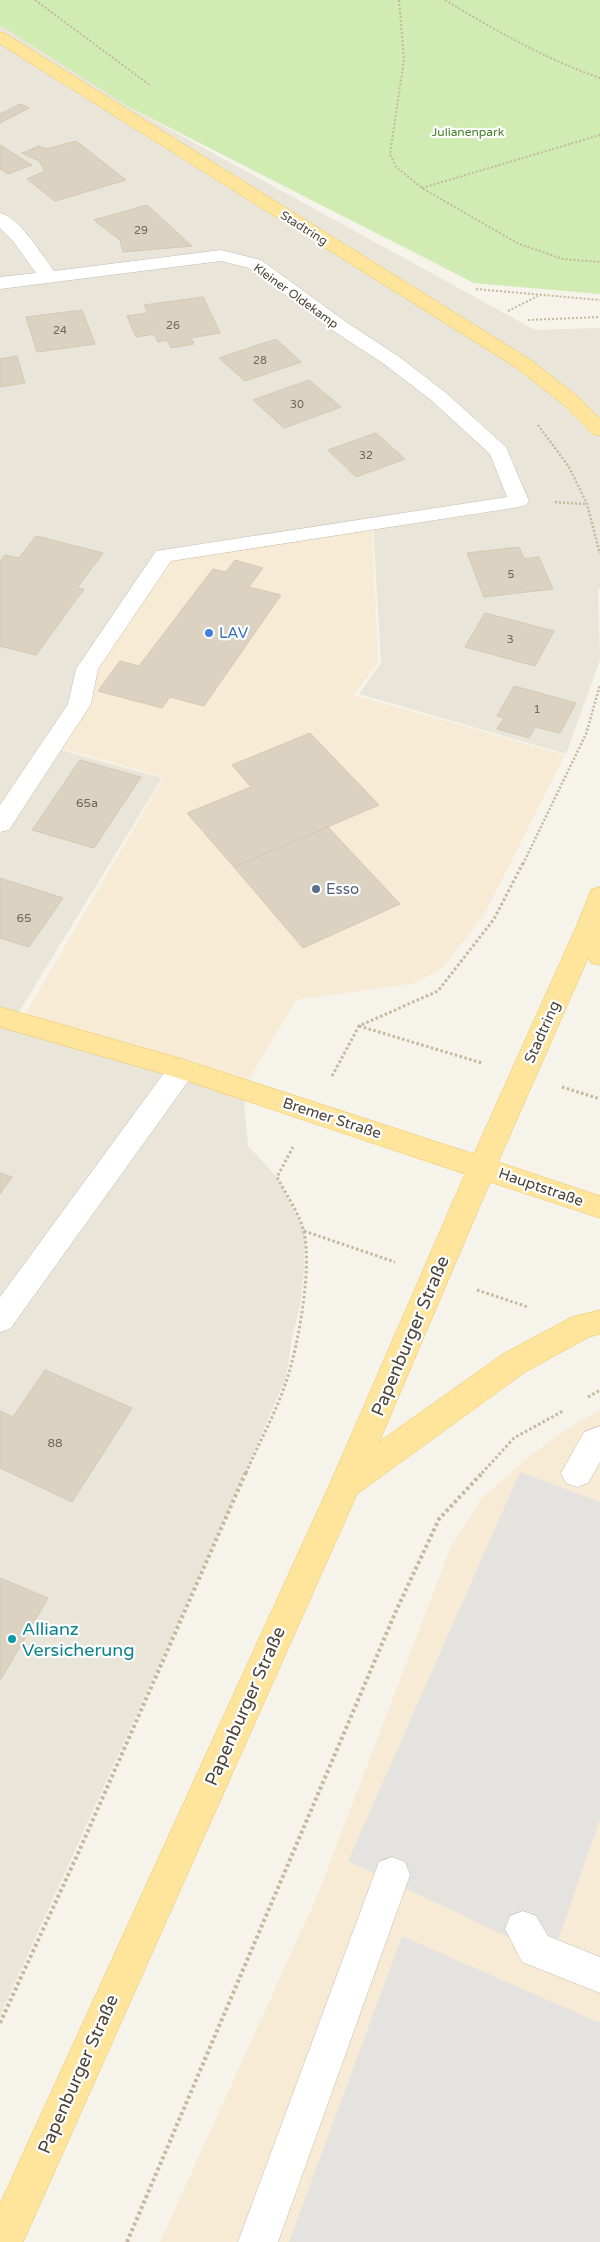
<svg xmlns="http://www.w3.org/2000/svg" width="600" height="2242" font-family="'Varela Round',sans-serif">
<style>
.residential{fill:#eae5d9}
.commercial{fill:#f8ebd6}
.green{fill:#d0ecb2}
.parking{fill:#e5e3df}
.building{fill:#dbd2c2;stroke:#d4c8b2}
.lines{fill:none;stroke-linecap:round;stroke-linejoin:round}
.minor-casing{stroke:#c2bbad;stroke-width:1}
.major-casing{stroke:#eac665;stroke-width:1}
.path-far3{stroke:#c5b89d;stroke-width:2;stroke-dasharray:2 2;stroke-linecap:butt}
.path-far2{stroke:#c5b89d;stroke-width:2.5;stroke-dasharray:2 2;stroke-linecap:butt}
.path-far1{stroke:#c5b89d;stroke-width:3;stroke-dasharray:2.5 2.5;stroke-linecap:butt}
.path{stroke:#c5b89d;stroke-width:4;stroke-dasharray:3 3;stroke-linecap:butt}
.minor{fill:#fff;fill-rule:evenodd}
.major{fill:#ffe59b;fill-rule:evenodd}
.shop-dot{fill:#3f7fe0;stroke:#fff;stroke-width:2}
.service-dot{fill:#5c6f8a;stroke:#fff;stroke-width:2}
.culture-dot{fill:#0f9aa8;stroke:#fff;stroke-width:2}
.labels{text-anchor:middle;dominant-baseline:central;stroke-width:4.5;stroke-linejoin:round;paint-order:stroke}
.far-number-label{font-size:11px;fill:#6f685a}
.far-park-label{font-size:12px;fill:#468127;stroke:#fff}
.far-street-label{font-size:12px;fill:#4b4438;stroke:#fff}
.number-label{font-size:12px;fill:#6f685a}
.shop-label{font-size:15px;fill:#366cbe;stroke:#fff;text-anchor:start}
.service-label{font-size:15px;fill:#4e5e75;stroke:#fff;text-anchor:start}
.street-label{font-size:15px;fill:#4b4438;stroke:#fff}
.near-street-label{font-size:18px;fill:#4b4438;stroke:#fff}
.near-culture-label{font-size:18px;fill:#0d838f;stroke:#fff;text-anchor:start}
</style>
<rect width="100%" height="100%" fill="#f6f3eb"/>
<g class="residential">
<path d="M0,18L129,107L535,330L600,328V589H598L600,660L566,754L359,694L381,663L373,524L50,747L162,778L14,1020L0,1016Z"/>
<path d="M0,1022L243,1089L248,1146L277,1177L304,1231L305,1243L304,1271L300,1305L292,1338L286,1378L217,1537L0,2016Z"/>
</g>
<g class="commercial">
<path d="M372,526L378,663L354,695L565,755L484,915L444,966L417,983L296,1000L243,1089L21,1021L164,777L52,746L88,669L165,556Z"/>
<path d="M600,1411V2242H160L318,1894L450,1549L482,1498L532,1454L576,1423Z"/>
</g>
<path class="green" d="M0,0H600V294L474,283L129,107L0,25Z"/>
<g class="parking">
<path d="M520,1472L600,1502V1819L552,1958L348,1861Z"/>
<path d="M402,1936L600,2023V2242H289Z"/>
</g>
<g class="building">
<path d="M20,104L29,108L0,123V114Z"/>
<path d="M76,141L126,180L55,201L27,179L45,171L39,161L22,153L39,146L46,149Z"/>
<path d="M0,145L32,165L8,174L0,169Z"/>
<path d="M147,205L192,246L123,252L120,240L94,220Z"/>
<path d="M203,297L220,333L191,338L194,344L171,348L167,340L158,342L154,334L136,337L127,316L148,313L144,305Z"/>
<path d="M82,310L95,344L37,352L26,317Z"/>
<path d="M276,339L301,362L245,381L219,358Z"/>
<path d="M17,356L25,383L0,387V359Z"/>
<path d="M309,380L341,407L284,428L253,400Z"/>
<path d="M376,433L405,459L356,477L328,450Z"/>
<path d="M36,536L103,553L77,588L84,589L36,655L0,646V561L5,555L19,558Z"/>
<path d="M519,547L524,559L539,557L553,589L484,597L467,553Z"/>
<path d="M235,560L263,568L249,587L281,595L204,706L170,697L162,708L98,691L120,661L139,666L213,569L226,572Z"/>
<path d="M485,613L554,631L535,666L465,647Z"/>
<path d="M514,686L576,703L560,733L535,727L529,738L497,729L504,718L497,716Z"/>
<path d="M310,733L379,805L234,867L187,813L251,787L232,765Z"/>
<path d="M80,760L141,777L94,848L32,830Z"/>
<path d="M328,827L400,904L303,948L234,867Z"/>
<path d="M0,878L63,898L29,947L0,938Z"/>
<path d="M0,1173L12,1177L0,1194Z"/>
<path d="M45,1370L132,1408L72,1502L0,1468V1411L13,1417Z"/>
<path d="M0,1578L48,1598L1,1679H0Z"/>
</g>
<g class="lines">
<g class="minor-casing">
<g id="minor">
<path d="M0,213C19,217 42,255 54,271L221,250L261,260L346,322L398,356L445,392L506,447L529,501L526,505L519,507L171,561L98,669L91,704L9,830L0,832V805L68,704L76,669L156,551L507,497L490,454L431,400L384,364L332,330L249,268L221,261L0,289V277L36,273L13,241L0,228Z"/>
<path d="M182,1059L192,1062L195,1069L192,1076L10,1329L0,1332V1297L172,1062Z"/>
<path d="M600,1426V1462L588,1483L577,1487L566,1483L561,1473L584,1432Z"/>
<path d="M392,1857L405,1862L410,1875L278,2242H238L374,1875L379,1862Z"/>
<path d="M523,1911L536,1916L548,1936L600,1957V1993L522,1962L505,1929L510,1916Z"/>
</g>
</g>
<g class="major-casing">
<g id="major">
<path d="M0,32L6,34L531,360L578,397L600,419V436L593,434L564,405L517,368L0,44Z"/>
<path d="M600,887V965L591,963L588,958L498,1162L600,1196V1218L490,1182L379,1442L503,1354L572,1317L600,1310V1334L589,1337L525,1372L357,1494L23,2242H0V2204L330,1484L465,1174L178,1078L0,1027V1007L182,1059L474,1154L577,925L591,890Z"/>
</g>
</g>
<g class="path-far3">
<path d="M35,0L151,86"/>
<path d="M399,0L404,59L390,154L396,167L422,188L519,244L563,259L600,262"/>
<path d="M445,0C493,29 547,60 600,78"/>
<path d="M422,188L600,135"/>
<path d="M476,289L600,300"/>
<path d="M508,311L538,296"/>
<path d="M528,320L600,317"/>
</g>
<g class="path-far2">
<path d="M538,425L569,467L587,504L600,554"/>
<path d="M555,502L586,504"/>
<path d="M523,864L586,734L600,685"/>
</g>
<g class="path-far1">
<path d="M359,1026L482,1063"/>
<path d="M332,1076L359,1026L438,991L494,919L523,863"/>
<path d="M562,1087L600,1099"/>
<path d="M304,1231L395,1262"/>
<path d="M477,1290L528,1307"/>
<path d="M588,1397L600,1390"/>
<path d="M246,1473C259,1442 277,1411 287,1379C299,1342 312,1268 304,1232C299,1212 286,1195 277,1177L293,1147"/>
<path d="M482,1473L514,1438L563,1411"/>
</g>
<g class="path">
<path d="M0,2023L80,1849L246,1472"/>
<path d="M127,2242L396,1611L439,1519L483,1472"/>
</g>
<use href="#minor" class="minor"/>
<use href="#major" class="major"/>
</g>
<circle class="shop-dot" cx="209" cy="633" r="5"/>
<circle class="service-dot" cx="316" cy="889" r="5"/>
<circle class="culture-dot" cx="12" cy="1639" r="5"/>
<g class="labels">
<g class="far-number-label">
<text x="141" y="230">29</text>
<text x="173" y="325">26</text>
<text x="60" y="330">24</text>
<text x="260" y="360">28</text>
<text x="297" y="404">30</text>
<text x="366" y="455">32</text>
<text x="511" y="574">5</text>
</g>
<g class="far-park-label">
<text x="468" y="132">Julianenpark</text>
</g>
<g class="far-street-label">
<text transform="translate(304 228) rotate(32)">Stadtring</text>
<text transform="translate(296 296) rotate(36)">Kleiner Oldekamp</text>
</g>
<g class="number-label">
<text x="510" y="639">3</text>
<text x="537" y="709">1</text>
<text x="87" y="803">65a</text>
<text x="24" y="918">65</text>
<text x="55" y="1443">88</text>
</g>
<g class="shop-label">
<text x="219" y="633">LAV</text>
</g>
<g class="service-label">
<text x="326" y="889">Esso</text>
</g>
<g class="street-label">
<text transform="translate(542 1032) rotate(-66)">Stadtring</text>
<text transform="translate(332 1118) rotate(18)">Bremer Straße</text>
<text transform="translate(541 1187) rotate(19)">Hauptstraße</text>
</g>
<g class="near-street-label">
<text transform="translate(410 1336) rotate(-67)">Papenburger Straße</text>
<text transform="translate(245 1706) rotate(-66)">Papenburger Straße</text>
<text transform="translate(78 2074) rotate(-66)">Papenburger Straße</text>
</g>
<g class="near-culture-label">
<text x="22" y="1629">Allianz<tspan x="22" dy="21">Versicherung</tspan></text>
</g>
</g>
</svg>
